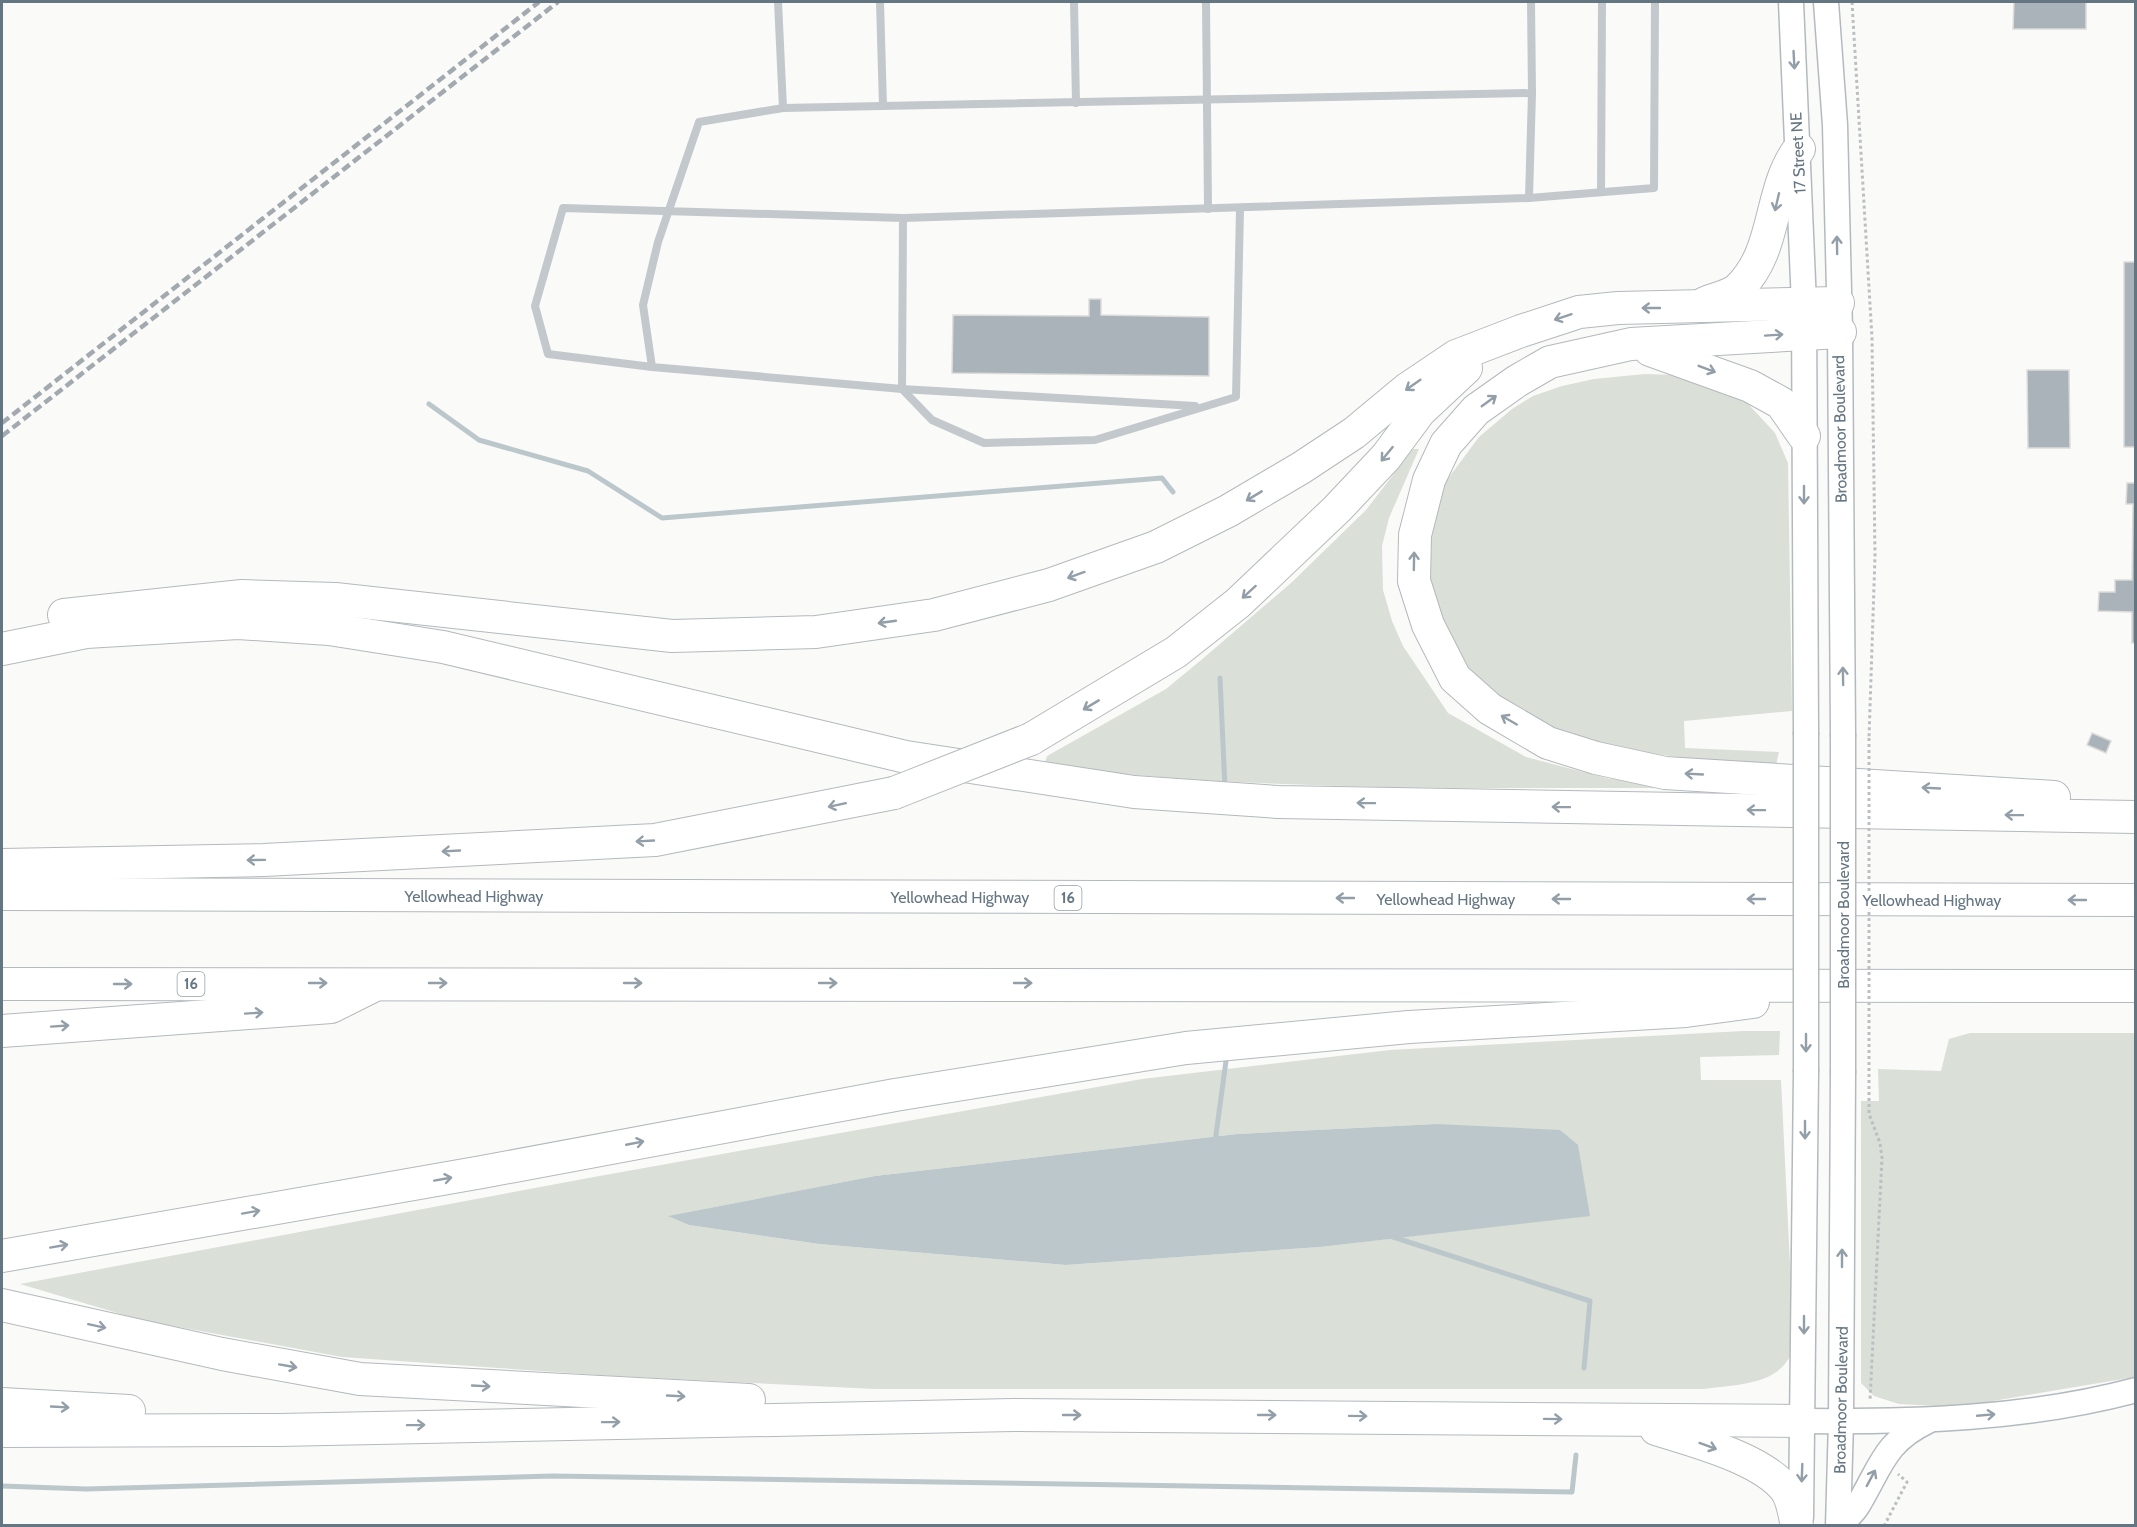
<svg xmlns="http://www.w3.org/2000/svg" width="2137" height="1527" font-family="Cabin,sans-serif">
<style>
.green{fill:#dadfd7;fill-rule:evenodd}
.water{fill:#bbc7cb}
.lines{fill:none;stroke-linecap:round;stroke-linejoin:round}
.stream{stroke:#bbc7cb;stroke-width:5}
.building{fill:#aab3b9;stroke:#dcdcda;stroke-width:1.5}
.secondary-casing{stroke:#b3babf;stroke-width:27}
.highway-casing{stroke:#b4b9bd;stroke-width:34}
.path{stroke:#bbbfc2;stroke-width:3;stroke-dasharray:3 3;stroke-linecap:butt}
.lane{stroke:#c3c8cc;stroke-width:8}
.secondary{stroke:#fff;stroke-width:24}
.highway{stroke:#fff;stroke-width:32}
.rail{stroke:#a2aab0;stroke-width:4.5;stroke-dasharray:9 4.5;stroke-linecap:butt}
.secondary-bridge-casing{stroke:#b3babf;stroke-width:27;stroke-linecap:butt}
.highway-bridge-casing{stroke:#b4b9bd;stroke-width:34;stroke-linecap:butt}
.path-bridge{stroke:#bbbfc2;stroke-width:3;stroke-dasharray:3 3;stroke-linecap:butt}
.secondary-bridge{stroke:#fff;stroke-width:24}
.highway-bridge{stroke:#fff;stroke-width:32}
.oneway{stroke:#939fa8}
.labels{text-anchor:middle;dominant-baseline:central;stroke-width:6;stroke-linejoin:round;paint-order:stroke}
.shield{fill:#fff;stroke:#939fa8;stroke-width:1.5}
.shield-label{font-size:15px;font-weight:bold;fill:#657683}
.street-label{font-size:16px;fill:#657683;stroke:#fff}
</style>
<rect width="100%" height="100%" fill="#fafaf8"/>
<g class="green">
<path d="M1645,374L1675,375L1738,393L1775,433L1788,463L1792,711L1684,721L1685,748L1779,752L1776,765L1692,759L1613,748L1548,730L1468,677L1433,616L1424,557L1438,492L1479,437L1512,409L1533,396L1562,386L1594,379Z"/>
<path d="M1413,449H1419L1389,518L1382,546L1383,590L1392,621L1403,646L1448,713L1526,757L1610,779L1682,782L1685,788C1471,788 1257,791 1044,766L1047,756L1166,689L1200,661L1291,583L1366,510Z"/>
<path d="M1743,1031H1780L1779,1055L1700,1057L1701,1080H1781L1794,1346C1783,1386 1738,1384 1703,1389H875L613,1376L342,1357L141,1320L20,1284L594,1177L1142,1079L1390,1050ZM1436,1124L1590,1215L1320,1247L1066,1265L819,1244L689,1225L669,1216L875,1176L1237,1134Z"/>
<path d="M1970,1033H2135V1377L1957,1407L1899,1404L1874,1396L1861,1383V1101H1879L1878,1069L1941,1071L1949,1039Z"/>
</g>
<path class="water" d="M1436,1124L1560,1130L1578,1145L1590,1216L1320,1247L1066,1265L819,1244L689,1225L668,1216L875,1176L1237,1134Z"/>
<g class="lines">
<g class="stream">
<path d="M429,404L479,440L588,471L662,518L1162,478L1173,492"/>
<path d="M1220,678L1225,788"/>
<path d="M1215,1142L1226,1061"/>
<path d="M1390,1236L1590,1301L1584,1368"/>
<path d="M2,1486L86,1489L553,1476L1572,1492L1576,1455"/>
</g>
</g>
<g class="building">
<path d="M2014,2H2086V29H2013Z"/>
<rect x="2124" y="262" width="12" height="185"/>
<path d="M1089,299H1101V315L1209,317V376L952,373L953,315L1089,316Z"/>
<path d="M2027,370H2069L2070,448H2028Z"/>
<path d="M2127,483H2136V643H2132V612L2098,611L2099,592H2115V580H2132L2133,504H2126Z"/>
<path d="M2092,733L2111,741L2106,753L2087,745Z"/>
</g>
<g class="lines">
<g class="secondary-casing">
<g id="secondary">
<path d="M1791,2L1804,304L1806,732"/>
<path d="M1826,2L1835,125L1840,332L1843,734"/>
<path d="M1804,1421C1915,1422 2027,1419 2136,1390"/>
<path d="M1801,1517L1806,1072"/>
<path d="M1838,1526L1841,1421L1843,1073"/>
<path d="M1839,1526C1845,1519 1854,1513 1858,1505C1881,1467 1884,1442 1928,1421"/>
</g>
</g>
<g class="highway-casing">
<g id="highway">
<path d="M1705,303C1715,299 1732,295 1739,288C1778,250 1768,190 1799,149"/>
<path d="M1840,332L1631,344L1550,362L1517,381L1476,410L1446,444L1429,480L1415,535L1414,581L1428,625L1455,678L1490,709L1548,743L1596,758L1665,773L2054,797"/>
<path d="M1650,350L1750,386L1781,403L1804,436"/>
<path d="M64,615L242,596L335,599L672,636L816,632L934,615L1049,585L1156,547L1228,511L1301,468L1354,433L1407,389L1456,356L1521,331L1579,312L1618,308L1838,303"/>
<path d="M2,649L86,632L238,623L329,629L443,647L906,757L1134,792L1278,802L2136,817"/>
<path d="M1031,739L1176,652L1238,603L1337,509L1386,457L1420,411L1466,368"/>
<path d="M2,865L264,860L655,840L894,793"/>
<path d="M2,894L2136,900"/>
<path d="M2,984L2136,986"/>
<path d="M2,1031L331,1007L373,986"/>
<path d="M2,1256L482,1172L895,1095L1186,1048L1409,1027L1686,1011L1753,1002"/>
<path d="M2,1305L222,1354L360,1379L749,1400"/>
<path d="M2,1404L129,1411"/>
<path d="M1656,1429C1693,1441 1762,1458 1786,1490C1793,1500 1794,1514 1797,1526"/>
<path d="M2,1431L279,1430L1013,1415L1804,1421"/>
</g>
</g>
<g class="path">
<path d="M1852,2L1872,338L1875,556L1869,738"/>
<path d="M1869,1068V1114L1880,1143L1882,1158L1870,1400"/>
<path d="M1884,1526L1907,1482L1898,1474"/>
</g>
<g class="lane">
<path d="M880,2L883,106"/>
<path d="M1074,2L1076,103"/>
<path d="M1206,2L1208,209"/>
<path d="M783,108L1532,93L1531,2"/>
<path d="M1601,192L1602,2"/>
<path d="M1529,198L1654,188L1655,2"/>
<path d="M903,218L1529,198L1532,93"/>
<path d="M652,367L548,354L535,306L563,208L903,218L902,389L652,367L643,305L658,242L699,122L783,108L778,2"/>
<path d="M902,389L932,420L984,443L1095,440L1236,397L1240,208"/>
<path d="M902,389L1195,406"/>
</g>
<use href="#secondary" class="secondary"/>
<use href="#highway" class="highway"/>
<g class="rail">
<path d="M2,423L539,2"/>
<path d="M2,436L558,2"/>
</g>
<g class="secondary-bridge-casing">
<g id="secondary-bridge">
<path d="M1806,732V1072"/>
<path d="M1843,1073V734"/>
</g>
</g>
<g class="highway-bridge-casing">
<path id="highway-bridge" d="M894,793L1031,739"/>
</g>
<path class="path-bridge" d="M1869,738V1068"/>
<use href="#secondary-bridge" class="secondary-bridge"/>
<use href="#highway-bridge" class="highway-bridge"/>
</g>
<defs><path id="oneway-shaft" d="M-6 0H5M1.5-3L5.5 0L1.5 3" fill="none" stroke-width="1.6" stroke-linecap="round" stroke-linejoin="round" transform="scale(1.5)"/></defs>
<g class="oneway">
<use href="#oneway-shaft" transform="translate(1794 60) rotate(87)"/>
<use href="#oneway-shaft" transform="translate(1777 202) rotate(103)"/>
<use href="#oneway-shaft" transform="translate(1837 245) rotate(-91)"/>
<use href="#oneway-shaft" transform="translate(1651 308) rotate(180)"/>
<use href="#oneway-shaft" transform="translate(1563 317) rotate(162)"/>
<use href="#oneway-shaft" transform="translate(1774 335) rotate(-4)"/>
<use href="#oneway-shaft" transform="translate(1707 369) rotate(21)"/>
<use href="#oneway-shaft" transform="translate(1413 385) rotate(145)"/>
<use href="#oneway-shaft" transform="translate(1489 401) rotate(-36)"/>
<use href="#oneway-shaft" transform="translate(1387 454) rotate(129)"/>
<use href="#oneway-shaft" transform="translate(1804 495) rotate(90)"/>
<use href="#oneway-shaft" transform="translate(1254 496) rotate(149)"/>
<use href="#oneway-shaft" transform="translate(1414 561) rotate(-89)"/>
<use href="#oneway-shaft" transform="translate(1076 575) rotate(160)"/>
<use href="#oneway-shaft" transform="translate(1249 592) rotate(138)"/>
<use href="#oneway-shaft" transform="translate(887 622) rotate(172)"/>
<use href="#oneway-shaft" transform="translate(1843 676) rotate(-91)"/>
<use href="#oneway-shaft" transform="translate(1091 705) rotate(149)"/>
<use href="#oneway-shaft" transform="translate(1509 720) rotate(-150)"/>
<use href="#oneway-shaft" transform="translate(1694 774) rotate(-177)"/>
<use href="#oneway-shaft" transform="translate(1931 788) rotate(-177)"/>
<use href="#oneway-shaft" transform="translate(1366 803) rotate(-179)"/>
<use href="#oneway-shaft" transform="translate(837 805) rotate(168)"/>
<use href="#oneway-shaft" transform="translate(1561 807) rotate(-179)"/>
<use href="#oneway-shaft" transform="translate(1756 810) rotate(-179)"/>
<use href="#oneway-shaft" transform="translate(2014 815) rotate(-179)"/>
<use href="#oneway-shaft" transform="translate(645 841) rotate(177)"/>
<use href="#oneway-shaft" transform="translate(451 851) rotate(177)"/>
<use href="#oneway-shaft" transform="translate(256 860) rotate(179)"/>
<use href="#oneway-shaft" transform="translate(1345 898) rotate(-180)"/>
<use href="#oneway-shaft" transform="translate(1561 899) rotate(-180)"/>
<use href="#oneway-shaft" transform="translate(1756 899) rotate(-180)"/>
<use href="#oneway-shaft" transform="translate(2077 900) rotate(-180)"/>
<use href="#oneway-shaft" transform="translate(318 983)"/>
<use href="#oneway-shaft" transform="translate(438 983)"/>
<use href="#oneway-shaft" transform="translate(633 983)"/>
<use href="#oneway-shaft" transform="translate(828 983)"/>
<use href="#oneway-shaft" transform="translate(1023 983)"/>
<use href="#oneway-shaft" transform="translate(123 984)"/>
<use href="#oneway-shaft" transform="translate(254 1013) rotate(-4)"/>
<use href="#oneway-shaft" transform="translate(60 1026) rotate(-4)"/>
<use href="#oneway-shaft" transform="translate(1806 1043) rotate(90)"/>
<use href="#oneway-shaft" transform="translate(1805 1130) rotate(90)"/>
<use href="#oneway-shaft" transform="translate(635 1143) rotate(-11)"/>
<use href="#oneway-shaft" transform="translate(443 1179) rotate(-10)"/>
<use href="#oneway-shaft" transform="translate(251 1212) rotate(-10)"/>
<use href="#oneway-shaft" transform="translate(59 1246) rotate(-10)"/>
<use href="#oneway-shaft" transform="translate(1842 1258) rotate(-90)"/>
<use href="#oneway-shaft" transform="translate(1804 1325) rotate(90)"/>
<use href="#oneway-shaft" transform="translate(97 1326) rotate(12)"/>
<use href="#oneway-shaft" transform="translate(288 1366) rotate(10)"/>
<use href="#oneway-shaft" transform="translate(481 1386) rotate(3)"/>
<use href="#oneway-shaft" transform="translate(676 1396) rotate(3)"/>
<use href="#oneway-shaft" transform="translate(60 1407) rotate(3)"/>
<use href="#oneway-shaft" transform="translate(1072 1415)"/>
<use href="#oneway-shaft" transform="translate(1267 1415)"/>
<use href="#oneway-shaft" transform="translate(1986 1415) rotate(-5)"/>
<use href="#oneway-shaft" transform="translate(1358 1416) rotate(1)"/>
<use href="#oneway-shaft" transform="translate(1553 1419) rotate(1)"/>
<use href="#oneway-shaft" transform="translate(611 1422) rotate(-1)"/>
<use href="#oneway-shaft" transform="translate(416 1425) rotate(-1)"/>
<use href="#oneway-shaft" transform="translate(1708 1446) rotate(20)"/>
<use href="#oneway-shaft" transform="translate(1802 1473) rotate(92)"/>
<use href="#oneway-shaft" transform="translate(1871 1478) rotate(-62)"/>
</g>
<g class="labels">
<g class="shield">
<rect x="1054.5" y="886" width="27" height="24" rx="4.5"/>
<rect x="177.5" y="972" width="27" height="24" rx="4.5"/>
</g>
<g class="shield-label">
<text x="1068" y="898">16</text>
<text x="191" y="984">16</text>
</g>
<g class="street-label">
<text transform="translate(1798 153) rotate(-93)">17 Street NE</text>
<text transform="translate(1840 429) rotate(-91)">Broadmoor Boulevard</text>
<text x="474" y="896">Yellowhead Highway</text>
<text x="960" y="897">Yellowhead Highway</text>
<text x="1446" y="899">Yellowhead Highway</text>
<text x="1932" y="900">Yellowhead Highway</text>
<text transform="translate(1843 915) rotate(-90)">Broadmoor Boulevard</text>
<text transform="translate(1841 1400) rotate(-89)">Broadmoor Boulevard</text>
</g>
</g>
<rect width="2137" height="1527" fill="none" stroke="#657683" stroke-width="6"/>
</svg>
